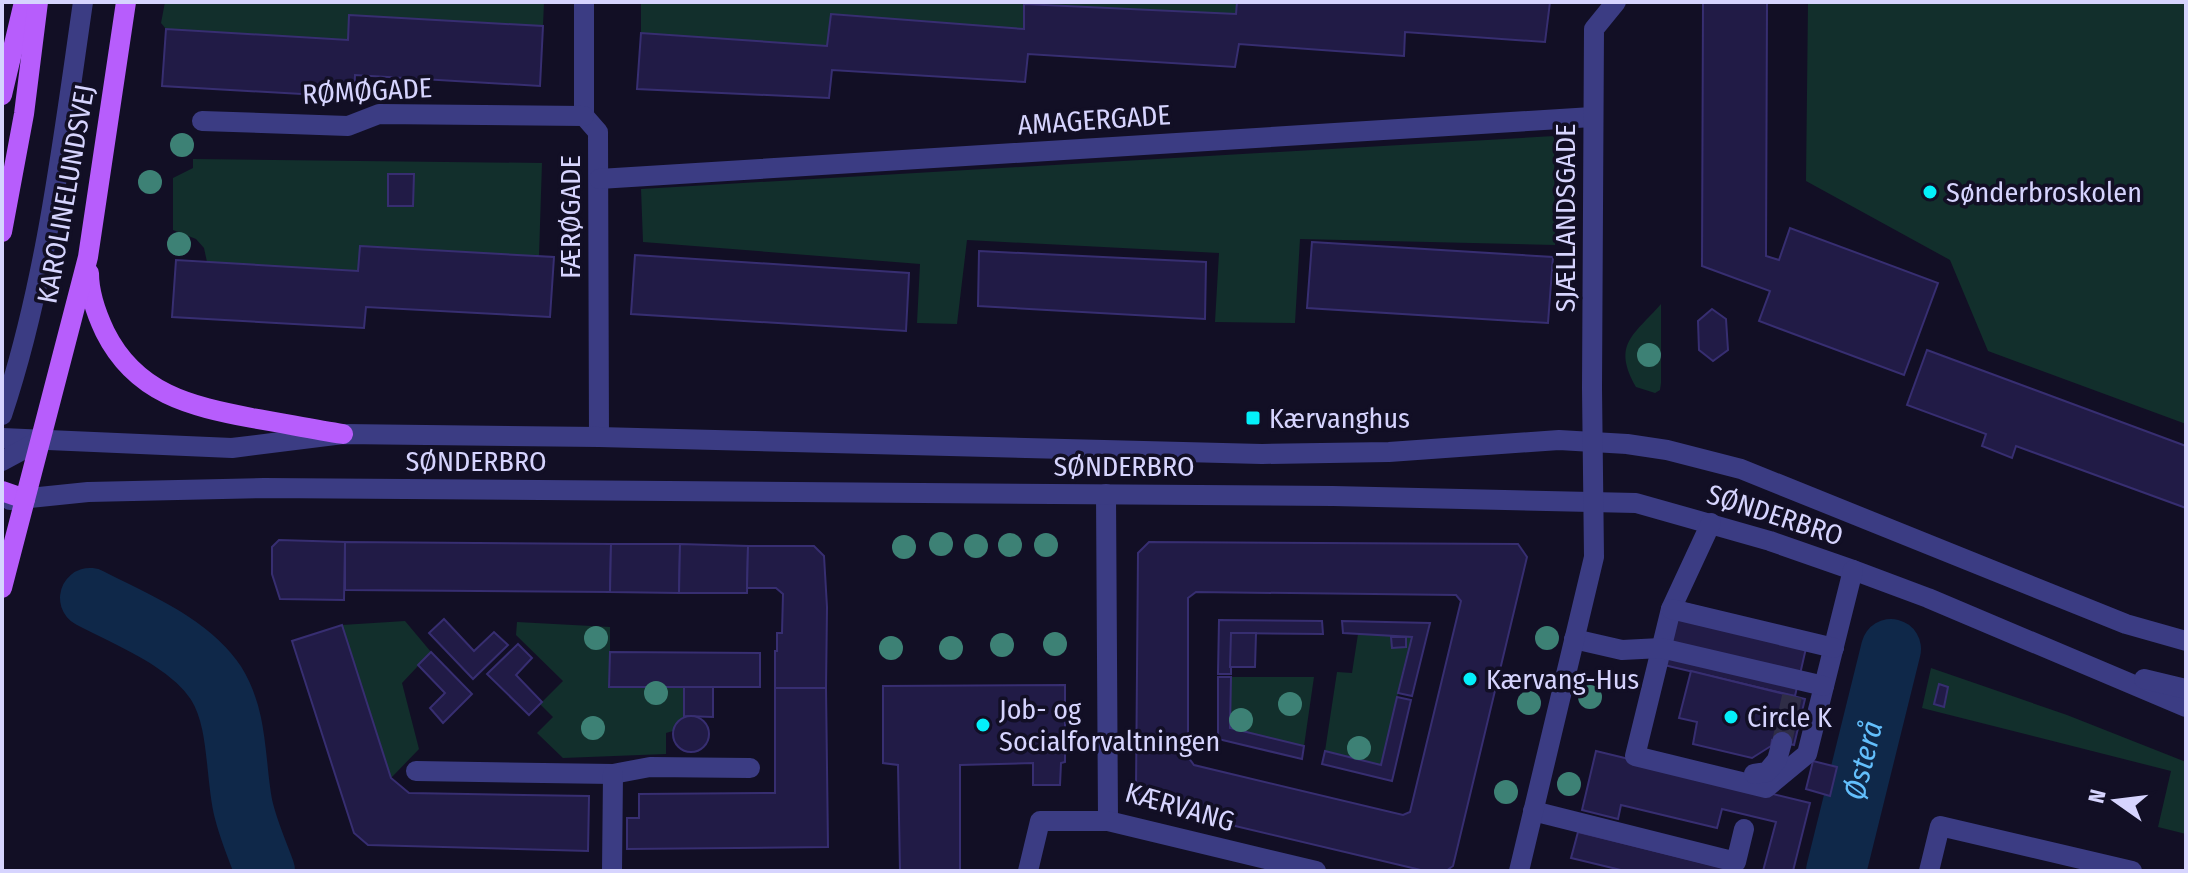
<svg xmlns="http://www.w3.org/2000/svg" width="2188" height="873" font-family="'Fira Sans Condensed',sans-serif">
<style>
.green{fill:#122f2c}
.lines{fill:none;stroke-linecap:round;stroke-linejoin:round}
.river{stroke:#0f2849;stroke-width:60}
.building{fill:#211b46;stroke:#372e71;stroke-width:2;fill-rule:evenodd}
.minor-tunnel{stroke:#2f2d46;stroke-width:20;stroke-dasharray:20 10;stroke-linecap:butt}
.minor{stroke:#3b3c83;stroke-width:20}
.major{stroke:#b75dfc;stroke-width:20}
.tree{fill:#3d8175}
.poi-dot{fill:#04f0fa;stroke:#120f25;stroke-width:3}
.labels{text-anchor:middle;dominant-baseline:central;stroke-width:7;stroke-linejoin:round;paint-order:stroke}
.street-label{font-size:28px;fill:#d6d4fe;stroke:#120f25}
.poi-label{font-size:28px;fill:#d6d4fe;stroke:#120f25;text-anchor:start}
.water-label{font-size:30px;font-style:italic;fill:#63bffc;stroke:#120f25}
</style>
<rect width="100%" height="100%" fill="#120f25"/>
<g class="green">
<path d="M165,2H544L543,26L350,15L348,40L166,29L161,23Z"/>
<path d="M641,2H1237L1236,14L1025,4L1024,29L831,14L827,46L641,33Z"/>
<path d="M1808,2H2186V424L1988,351L1950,260L1806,181Z"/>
<path d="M1554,136L1555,245L1300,239L1295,323L1215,322L1219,253L967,240L957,324L917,323L920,264L643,242L641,189Z"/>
<path d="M193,159L542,163L539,256L360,246L358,271L207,262L204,248L196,239L173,230V178L193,168Z"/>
<path d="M1661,304V383L1660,390L1655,393L1636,387C1612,344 1633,336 1661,304Z"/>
<path d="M405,621L431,652L402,683L419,749L391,778L342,625Z"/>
<path d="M517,622L610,627V686L684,687V716L674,727L673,731L666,733V754L563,758L537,733L553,717L540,704L563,681L516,635Z"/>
<path d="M1358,634L1412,637L1381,765L1325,751L1337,672L1352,673Z"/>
<path d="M1931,668L2067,715L2186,762V834L2158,827L2171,771L1922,708Z"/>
<path d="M1231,677H1314L1304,746L1230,728Z"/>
</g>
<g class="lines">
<g class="river">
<path d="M90,598C132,620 189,642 216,683C238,718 235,763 242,802C246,825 257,849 265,871"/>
<path id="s1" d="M1836,871L1891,649"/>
</g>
</g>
<g class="building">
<path d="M1237,2H1550L1545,42L1405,32L1404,56L1239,44L1235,67L1028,54L1025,82L832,70L829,98L637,89L641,33L827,46L831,14L1024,29V4L1236,14Z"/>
<path d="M1703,2H1767L1766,256L1779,260L1790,228L1938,283L1904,375L1759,321L1770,291L1702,266Z"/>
<path d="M349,15L543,26L540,86L355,75L354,97L162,86L166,29L348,40Z"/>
<path d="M388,174H414L413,206H388Z"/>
<path d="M1312,242L1553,257L1548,323L1307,308Z"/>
<path d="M360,246L554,257L550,317L366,307L364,328L172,317L176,260L358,271Z"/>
<path d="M979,251L1206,262L1205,319L978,306Z"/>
<path d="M635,255L909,273L906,331L631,314Z"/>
<path d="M1712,309L1726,319L1728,350L1713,361L1699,350L1698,321Z"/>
<path d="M1927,350L2186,446V508L2016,446L2012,458L1982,446L1986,434L1907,405Z"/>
<path d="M279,540L345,542L344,600L280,599L272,574V547Z"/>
<path d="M345,542L611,544L610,592L345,590Z"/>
<path d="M1149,542L1518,544L1527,557L1453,866L1446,871H1425L1147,805L1136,790L1138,553ZM1196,592L1456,595L1461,601L1410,812L1403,815L1194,765L1188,757V598Z"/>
<path d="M611,544H680L679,593L610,592Z"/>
<path d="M680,544L748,546L747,593H679Z"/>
<path d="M748,546H814L824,556L827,607L826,688H775V651H777V633H782L783,594L776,588H747Z"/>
<path d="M1679,602L1809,635L1795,696L1664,665Z"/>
<path d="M444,619L474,651L494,632L508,645L473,679L429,633Z"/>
<path d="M1219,620L1322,621L1323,634L1231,633V674H1218Z"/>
<path d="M1342,621L1430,623L1412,696L1398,693L1412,637L1343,633Z"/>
<path d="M342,625L391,778L409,793L589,796L588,851L368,845L354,833L292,641Z"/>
<path d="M1231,633H1256L1255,667H1230Z"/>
<path d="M1391,637H1406V647L1392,648Z"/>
<path d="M518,644L532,658L516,675L542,702L529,715L487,674Z"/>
<path d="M431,652L472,694L443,723L430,708L445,693L418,665Z"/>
<path d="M610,652L760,653V687H609Z"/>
<path d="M1691,671L1805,699L1794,745L1772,740L1771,746L1752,758L1693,744L1697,722L1679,718Z"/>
<path d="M1218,677H1231L1230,728L1304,746L1302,759L1218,739Z"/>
<path d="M1939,684L1948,687L1944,707L1934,704Z"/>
<path d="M1065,685V762L1061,763L1060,785H1033V763L960,765V871H900L898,765L883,763V686Z"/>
<path d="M684,687H713V717L684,716Z"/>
<path d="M775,688H826L828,847L627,849V818H639V794L775,793Z"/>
<path d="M1397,697L1411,700L1392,781L1322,764L1325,751L1381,765Z"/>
<circle cx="691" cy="734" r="18"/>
<path d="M1596,751L1810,803L1793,871H1763L1776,822L1722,809L1717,828L1621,805L1618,819L1582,810Z"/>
<path d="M1813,761L1837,767L1830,796L1806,789Z"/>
<path d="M1578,832L1737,871H1625L1571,858Z"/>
</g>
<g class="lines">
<path class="minor-tunnel" d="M1782,742L1792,696"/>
<g class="minor">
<path d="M584,2V116L598,132L599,437"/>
<path d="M202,121L348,126L379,114L584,116"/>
<path d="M599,179L1592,117"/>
<path d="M2,415C46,284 63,139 83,2"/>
<path d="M2,438L232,448L343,434L599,437L1262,454L1389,452L1559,440L1627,444L1667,450L1741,469L2126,624L2186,641"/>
<path d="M2,461L41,440"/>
<path d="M1106,494L1108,821"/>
<path d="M10,500L88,492L264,488L1333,496L1636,503L1770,541L1853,570L1928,598L2186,707"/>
<path d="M1711,523L1671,609L1635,756L1766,788L1807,754L1853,570"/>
<path d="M1671,609L1834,648"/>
<path d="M1574,639L1622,650L1661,648L1824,686"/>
<path d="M2144,679L2186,689"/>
<path d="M416,771L613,774L650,767L750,768"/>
<path d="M1754,774L1767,772L1777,760L1782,742"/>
<path d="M1533,811L1736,862L1744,829"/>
<path d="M612,871L613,774"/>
<path d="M1028,871L1040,821H1108L1316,871"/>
<path d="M1519,871L1594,557L1592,388L1594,29L1616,2"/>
<path d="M1929,871L1940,826L2132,871"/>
</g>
<g class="major">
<path d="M2,95L24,2"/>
<path d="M2,232L24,114L38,2"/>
<path d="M89,273C89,294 96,313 105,332C136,394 190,406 252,418C282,423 312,429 343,434"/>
<path d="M2,491L25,499"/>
<path d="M2,588L88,257L126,2"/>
</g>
</g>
<g class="tree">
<circle cx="182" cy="145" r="12"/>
<circle cx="150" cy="182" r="12"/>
<circle cx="179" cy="244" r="12"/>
<circle cx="1649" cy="355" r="12"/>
<circle cx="941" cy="544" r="12"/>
<circle cx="1010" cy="545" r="12"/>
<circle cx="1046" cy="545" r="12"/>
<circle cx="976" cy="546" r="12"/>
<circle cx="904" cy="547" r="12"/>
<circle cx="596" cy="638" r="12"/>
<circle cx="1547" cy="638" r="12"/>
<circle cx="1055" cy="644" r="12"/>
<circle cx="1002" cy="645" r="12"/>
<circle cx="891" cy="648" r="12"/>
<circle cx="951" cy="648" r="12"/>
<circle cx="656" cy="693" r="12"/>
<circle cx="1590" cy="697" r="12"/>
<circle cx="1529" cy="703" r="12"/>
<circle cx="1290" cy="704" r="12"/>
<circle cx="1241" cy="720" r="12"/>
<circle cx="593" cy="728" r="12"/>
<circle cx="1359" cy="748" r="12"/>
<circle cx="1569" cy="784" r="12"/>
<circle cx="1506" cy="792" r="12"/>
</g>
<g class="poi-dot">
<circle cx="1930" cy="192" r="8"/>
<rect x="1245" y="410" width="16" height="16" rx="4"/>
<circle cx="1470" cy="679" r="8"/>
<circle cx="1731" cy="717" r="8"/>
<circle cx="983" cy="725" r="8"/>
</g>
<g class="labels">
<g class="street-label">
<text transform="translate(367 91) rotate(-3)">RØMØGADE</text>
<text transform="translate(1094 120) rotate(-4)">AMAGERGADE</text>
<text transform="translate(66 194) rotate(-80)">KAROLINELUNDSVEJ</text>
<text transform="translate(570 217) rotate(-90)">FÆRØGADE</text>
<text transform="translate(1565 218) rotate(-90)">SJÆLLANDSGADE</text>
<text x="476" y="461">SØNDERBRO</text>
<text x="1124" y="466">SØNDERBRO</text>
<text transform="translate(1775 515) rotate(18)">SØNDERBRO</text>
<text transform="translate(1180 807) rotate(16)">KÆRVANG</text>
</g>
<g class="poi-label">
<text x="1946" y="192">Sønderbroskolen</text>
<text x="1269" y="418">Kærvanghus</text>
<text x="1486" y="679">Kærvang-Hus</text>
<text x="999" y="709">Job- og<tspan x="999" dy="32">Socialforvaltningen</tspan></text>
<text x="1747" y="717">Circle K</text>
</g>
<g class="water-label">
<text stroke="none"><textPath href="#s1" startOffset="114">Østerå</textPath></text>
</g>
</g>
<rect width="2188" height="873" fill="none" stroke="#d6d4fe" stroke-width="8"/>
<g transform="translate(2116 801) rotate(284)" stroke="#120f25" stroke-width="6" paint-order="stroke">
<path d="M0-6L14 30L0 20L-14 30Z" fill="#d6d4fe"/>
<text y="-12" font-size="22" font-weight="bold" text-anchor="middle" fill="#d6d4fe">N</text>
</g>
</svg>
